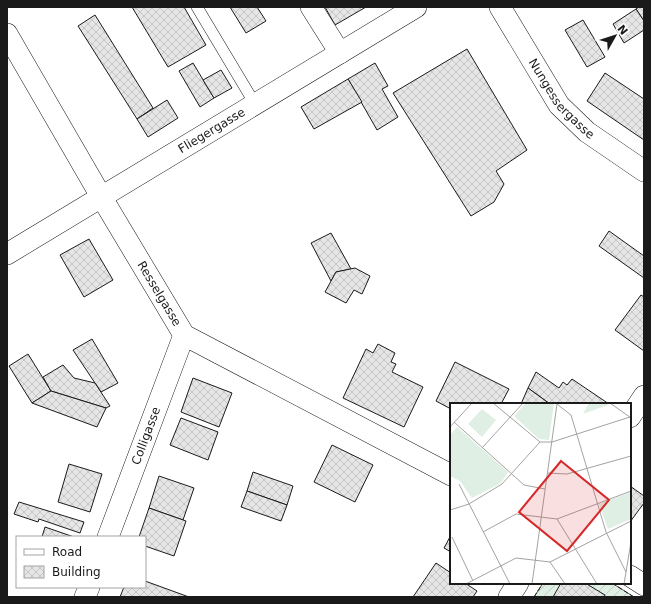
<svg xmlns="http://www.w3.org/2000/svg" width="651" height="604" font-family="'DejaVu Sans',sans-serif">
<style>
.garden{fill:url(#garden-furrows);stroke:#6a6a6a}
.building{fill:url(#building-cross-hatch);stroke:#1a1a1a}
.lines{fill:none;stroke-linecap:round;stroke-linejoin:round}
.lane-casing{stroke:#1a1a1a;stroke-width:12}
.street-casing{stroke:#1a1a1a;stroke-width:22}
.lane{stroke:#fff;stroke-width:11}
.street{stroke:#fff;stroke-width:21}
.fence{stroke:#1a1a1a;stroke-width:1;stroke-dasharray:5 2;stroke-linecap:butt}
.labels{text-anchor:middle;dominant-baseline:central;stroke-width:3;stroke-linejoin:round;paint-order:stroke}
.street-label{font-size:12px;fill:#1a1a1a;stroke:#fff}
.inset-road{fill:none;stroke:#a3a3a3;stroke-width:1}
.view{fill:#d62828;fill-opacity:0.15;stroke:#d62828;stroke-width:2}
.inset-edge{fill:none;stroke:#1a1a1a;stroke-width:2}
</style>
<defs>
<pattern id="garden-furrows" width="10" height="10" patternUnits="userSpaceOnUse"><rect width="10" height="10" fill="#e0efe3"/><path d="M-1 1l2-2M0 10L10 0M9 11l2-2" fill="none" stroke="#c0ccc2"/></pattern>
<pattern id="building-cross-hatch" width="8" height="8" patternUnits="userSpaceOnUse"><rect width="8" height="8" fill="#e6e6e6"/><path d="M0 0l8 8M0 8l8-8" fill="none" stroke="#c5c5c5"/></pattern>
</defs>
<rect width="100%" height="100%" fill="#fff"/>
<path class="garden" d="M543,583H612L634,597H534Z"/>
<g class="building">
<path d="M132,7H184L206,45L168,67Z"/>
<path d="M230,7H257L266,21L246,33Z"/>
<path d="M325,7H366L335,25Z"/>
<path d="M639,7H644V21L636,9Z"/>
<path d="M636,9L644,21V30L624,43L613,24Z"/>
<path d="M95,15L153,108L137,119L78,26Z"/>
<path d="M583,20L605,57L587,67L565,30Z"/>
<path d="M467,49L527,150L496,171L504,184L494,202L471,216L393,93Z"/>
<path d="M193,63L214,98L200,107L179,71Z"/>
<path d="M375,63L388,86L382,89L398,117L377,130L348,79Z"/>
<path d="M221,70L232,88L214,98L203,80Z"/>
<path d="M605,73L644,99V140L587,101Z"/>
<path d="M348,79L362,102L314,129L301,107Z"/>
<path d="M167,100L178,118L148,137L137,119Z"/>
<path d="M609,231L644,256V278L599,246Z"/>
<path d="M331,233L351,269L336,272L331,281L311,243Z"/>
<path d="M89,239L113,280L84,297L60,255Z"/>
<path d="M355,268L370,276L362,294L354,290L346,303L325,292L336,272Z"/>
<path d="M641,295L644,297V351L615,330Z"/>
<path d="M92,339L118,383L101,392L73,350Z"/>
<path d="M378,344L395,353L391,362L396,364L392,372L423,387L404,427L343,398L366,349L373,353Z"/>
<path d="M28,354L51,391L32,403L9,366Z"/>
<path d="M455,362L509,389L501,404H451V409L436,401Z"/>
<path d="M63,365L74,378L95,383L110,406L106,408L51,391L43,377Z"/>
<path d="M536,372L559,388L563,382L567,385L572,379L609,404H550L528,388Z"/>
<path d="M193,378L232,393L219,427L181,412Z"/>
<path d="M528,388L550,404H521Z"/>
<path d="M51,391L106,408L97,427L32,403Z"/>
<path d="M181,418L218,432L208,460L170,445Z"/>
<path d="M332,445L373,465L355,502L314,482Z"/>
<path d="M69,464L102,474L90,512L58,502Z"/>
<path d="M253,472L293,486L287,505L247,491Z"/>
<path d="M159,476L194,488L183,520L149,508Z"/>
<path d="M630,486L644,496V503L630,522Z"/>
<path d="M247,491L287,505L281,521L241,507Z"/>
<path d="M19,502L84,522L80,533L39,519L38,522L14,514Z"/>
<path d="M149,508L186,521L174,556L145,546V537H139Z"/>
<path d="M45,527L74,537H42Z"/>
<path d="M451,535V552L444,548Z"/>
<path d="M436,563L451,573V583H465L477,591L473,597H413Z"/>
<path d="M145,581L189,597H120L124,587H145Z"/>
<path d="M561,583H585L605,595L604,597H553Z"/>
</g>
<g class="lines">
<g class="lane-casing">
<path id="lane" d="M197,7L255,104"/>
</g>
<g class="street-casing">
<g id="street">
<path d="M311,7L340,53"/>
<path id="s1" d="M500,7L559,105L587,132L644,171"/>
<path id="s2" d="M7,34L102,198L184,335L451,475"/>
<path id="s3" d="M7,254L416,7"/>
<path d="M630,417L644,396"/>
<path id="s4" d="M108,537L184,335"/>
<path d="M630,576L644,585"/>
<path d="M85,597L89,587"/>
<path d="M509,597L518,583"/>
</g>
</g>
<use href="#lane" class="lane"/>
<use href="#street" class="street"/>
<g class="fence">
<path d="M612,583L634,597"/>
<path d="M534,597L543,583"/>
</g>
</g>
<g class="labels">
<g class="street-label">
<text stroke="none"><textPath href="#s1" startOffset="111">Nungessergasse</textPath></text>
<text stroke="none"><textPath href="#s3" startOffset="239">Fliegergasse</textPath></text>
<text stroke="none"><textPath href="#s2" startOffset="301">Resselgasse</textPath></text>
<text stroke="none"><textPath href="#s4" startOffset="108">Colligasse</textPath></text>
</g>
</g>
<g transform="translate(450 403)">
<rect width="181" height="181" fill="#fff"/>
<path d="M32,6L46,17L32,34L18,21Z" fill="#e0efe3"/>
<path d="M76,0H104L99,37L89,36L64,13ZM139,0H156L158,2L133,11Z" fill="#e0efe3"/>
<path d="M181,89V116L158,126L149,101Z" fill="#e0efe3"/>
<path d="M7,24L58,69L51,80L22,95L10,78L0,73V32Z" fill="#e0efe3"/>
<path class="inset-road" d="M43,0L90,39H102L180,14M160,0L181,15M107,1L121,12L156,129L176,169M4,19L74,82L95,86M0,24L22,0M32,45L73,0M97,70L117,71L181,53M9,81L60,181M0,107L19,101L52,81L90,39M107,116L147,181M33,129L66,111L107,116L181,88M2,134L23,178M100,159L115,181M16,181L66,155L100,159L181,118M82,181L107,1M174,181L181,139"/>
<path class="view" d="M111,58L159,97L117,148L69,109Z"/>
<rect width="181" height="181" class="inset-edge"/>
</g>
<rect width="651" height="604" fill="none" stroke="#1a1a1a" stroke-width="16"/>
<rect x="16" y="536" width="130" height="52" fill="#ffffff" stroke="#a3a3a3"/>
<rect x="24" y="549" width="20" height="6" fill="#ffffff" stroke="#a3a3a3"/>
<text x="52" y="556" font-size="12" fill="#1a1a1a">Road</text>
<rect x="24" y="566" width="20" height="12" fill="url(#building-cross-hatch)" stroke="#a3a3a3"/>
<text x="52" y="576" font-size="12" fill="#1a1a1a">Building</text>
<g transform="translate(615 36) rotate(51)" stroke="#ffffff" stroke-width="3" paint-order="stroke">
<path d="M0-3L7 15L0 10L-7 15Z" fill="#1a1a1a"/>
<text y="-6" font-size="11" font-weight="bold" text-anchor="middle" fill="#1a1a1a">N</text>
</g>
</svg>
